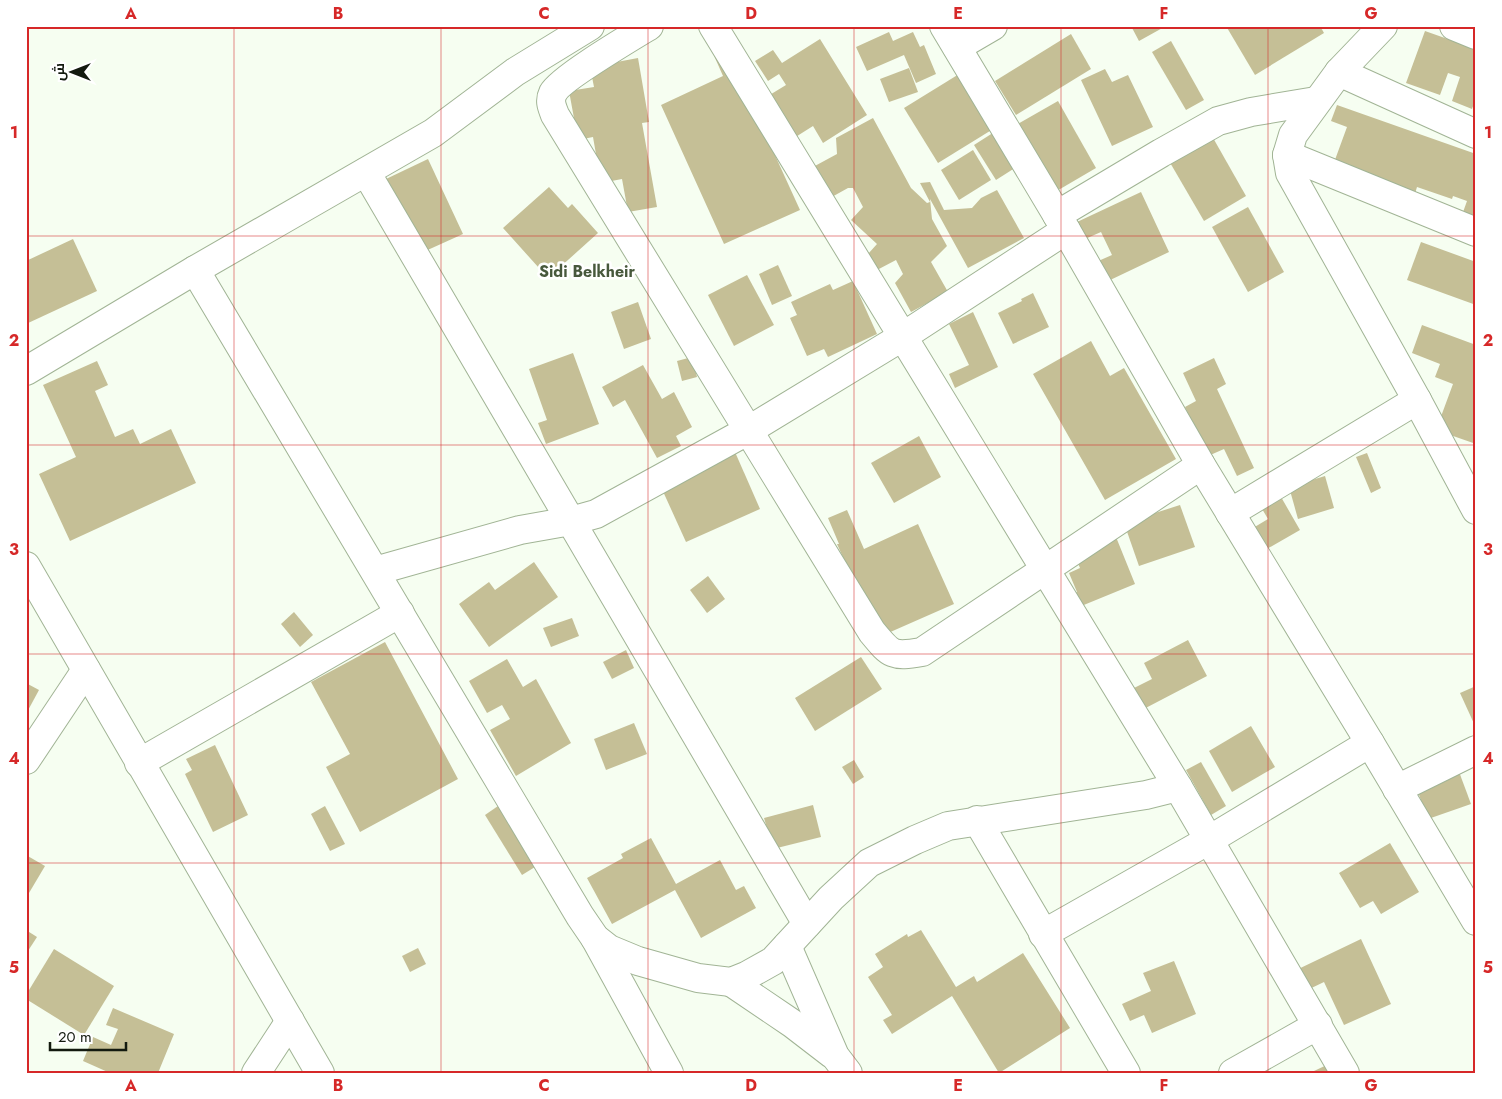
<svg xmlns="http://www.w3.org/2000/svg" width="1502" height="1099" font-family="Jost,Cairo,sans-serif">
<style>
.building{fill:#c5bf96}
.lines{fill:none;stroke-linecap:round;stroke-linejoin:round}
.minor-casing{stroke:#a1b495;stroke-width:30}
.minor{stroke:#fff;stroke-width:28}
.grid{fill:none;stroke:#d62828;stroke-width:1;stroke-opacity:0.55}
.labels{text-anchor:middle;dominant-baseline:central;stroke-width:5;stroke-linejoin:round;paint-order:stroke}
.neighbourhood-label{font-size:16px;font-weight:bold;fill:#47583c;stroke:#fff}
.neatline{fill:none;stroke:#d62828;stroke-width:2}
.grid-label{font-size:16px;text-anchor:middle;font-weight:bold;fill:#d62828}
</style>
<rect width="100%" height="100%" fill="#f6fef1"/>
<g class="building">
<path d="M701,26H716L800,210L724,244L661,105L723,76Z"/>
<path d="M1131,26H1166L1139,41Z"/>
<path d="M1226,26H1320L1324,33L1255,75Z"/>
<path d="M1425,31L1476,49V98L1472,109L1452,101L1460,77L1448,73L1440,95L1406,83Z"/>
<path d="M889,32L893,41L913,32L920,47L924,45L936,74L916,83L904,55L867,71L856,47Z"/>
<path d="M1071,34L1091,69L1016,115L995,81Z"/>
<path d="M820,39L867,115L823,143L813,126L794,138L768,96L786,85L779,74L768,81L755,61L773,50L782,63Z"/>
<path d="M1171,41L1204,100L1186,110L1152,52Z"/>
<path d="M638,58L649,122L642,123L657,207L628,212L622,179L601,183L593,137L578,140L569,91L594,87L590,67Z"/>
<path d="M909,68L918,92L889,102L880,79Z"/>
<path d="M1105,69L1112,82L1128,75L1153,127L1112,146L1081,80Z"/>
<path d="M964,71L998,126L938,163L904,108Z"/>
<path d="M1058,101L1096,168L1055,192L1016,125Z"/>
<path d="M1337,105L1476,154V220L1462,215L1467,201L1453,196L1452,199L1417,187L1414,197L1332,168L1347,127L1331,121Z"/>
<path d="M873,118L911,188L927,203L930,202L920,183L930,182L944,210L972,208L981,198L997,190L1024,238L968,268L930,199L932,219L947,246L931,262L948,292L911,312L895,283L903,274L896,260L877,270L868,254L877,244L851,220L863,207L853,188H848L830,198L813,167L837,154L836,138Z"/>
<path d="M999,129L1021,164L996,180L974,145Z"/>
<path d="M1208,129L1246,196L1204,221L1165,154Z"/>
<path d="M973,150L991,180L959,200L941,170Z"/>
<path d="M428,159L463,234L421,253L386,179Z"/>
<path d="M549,187L568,208L572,204L598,233L548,278L503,228Z"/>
<path d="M1141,192L1169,252L1106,282L1096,262L1112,255L1101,232L1085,239L1077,222Z"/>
<path d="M1248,207L1284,272L1248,292L1212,227Z"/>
<path d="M73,239L97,291L26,324V261Z"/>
<path d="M1421,242L1476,262V305L1407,280Z"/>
<path d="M778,265L792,296L772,305L759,274Z"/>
<path d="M747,275L774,325L734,346L708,295Z"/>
<path d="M853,281L877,334L828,357L824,349L807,356L790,318L797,315L791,302L830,284L833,290Z"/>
<path d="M1033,293L1049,327L1013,344L998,313L1022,301L1021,299Z"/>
<path d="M638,302L651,339L624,349L611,312Z"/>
<path d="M973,312L998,367L955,388L949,374L969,365L949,324Z"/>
<path d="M1422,325L1476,345V444L1436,430L1453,384L1435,377L1440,364L1412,353Z"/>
<path d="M1091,341L1110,376L1124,368L1176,459L1105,500L1033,374Z"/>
<path d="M573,353L599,424L546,444L538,423L547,420L529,369Z"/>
<path d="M692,357L697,377L682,381L677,361Z"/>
<path d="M1214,358L1226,384L1217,389L1254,468L1237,476L1224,449L1208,456L1185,407L1196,401L1183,373Z"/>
<path d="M97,361L108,385L95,391L115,437L133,429L140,444L171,429L196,483L70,541L39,474L76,457L43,385Z"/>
<path d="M643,365L662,399L674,392L692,427L676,436L681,446L657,458L625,400L613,407L602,387Z"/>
<path d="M728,436L760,509L686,542L656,476Z"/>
<path d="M919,436L941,477L894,503L871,463Z"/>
<path d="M1367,453L1381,488L1371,493L1356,457Z"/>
<path d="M1325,476L1334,508L1298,519L1289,487Z"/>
<path d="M1277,490L1300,530L1265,550L1253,528L1268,519L1258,502Z"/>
<path d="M1180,505L1195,547L1139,566L1124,523Z"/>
<path d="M847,510L864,549L918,524L954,604L879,637L837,544H839L828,518Z"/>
<path d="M1116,537L1135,584L1074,609L1069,595L1077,592L1069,573L1080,568L1074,554Z"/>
<path d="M534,562L558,597L489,647L459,604L489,582L495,590Z"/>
<path d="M708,576L725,599L707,613L690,590Z"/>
<path d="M294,612L313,635L300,647L281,624Z"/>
<path d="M572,618L579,636L551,647L543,628Z"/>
<path d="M1188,640L1207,676L1138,712L1128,691L1152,679L1144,663Z"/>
<path d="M385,642L458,779L360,832L326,767L350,754L311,682Z"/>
<path d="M626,650L634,668L612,679L603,662Z"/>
<path d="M861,657L882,689L815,731L795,698Z"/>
<path d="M507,659L523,687L536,679L571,743L516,776L490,730L510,719L502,705L487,713L469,681Z"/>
<path d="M26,683L39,690L26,714Z"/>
<path d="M1476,686V728L1460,693Z"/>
<path d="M634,723L647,754L606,770L594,739Z"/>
<path d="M1251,726L1275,767L1232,792L1209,751Z"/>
<path d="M215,745L248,815L213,832L185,774L192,770L186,759Z"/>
<path d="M854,760L864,777L853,784L842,767Z"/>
<path d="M1201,762L1226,806L1211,815L1186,770Z"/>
<path d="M1458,769L1471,804L1428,819L1415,784Z"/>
<path d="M813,805L821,837L773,849L764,818Z"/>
<path d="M325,806L345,844L330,851L311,814Z"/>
<path d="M498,806L535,867L522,875L485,815Z"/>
<path d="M651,838L676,884L720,860L736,890L744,886L756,908L701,938L675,890L612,924L587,878L623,858L621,854Z"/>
<path d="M1390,843L1419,892L1381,914L1373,901L1360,908L1339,873Z"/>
<path d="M26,855L45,866L26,898Z"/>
<path d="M26,930L37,937L26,954Z"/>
<path d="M921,930L956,987L974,976L977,982L1023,953L1070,1028L999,1073L952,996L892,1034L883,1020L892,1015L868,977L883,967L875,954L907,934L908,937Z"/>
<path d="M1361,939L1391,1004L1344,1025L1324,982L1299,994L1290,973Z"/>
<path d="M418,948L426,964L410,972L402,956Z"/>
<path d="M54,949L114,986L84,1035L26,999V995Z"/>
<path d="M1174,961L1196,1014L1152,1033L1144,1015L1130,1021L1122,1004L1151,991L1143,973Z"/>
<path d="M113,1008L174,1034L158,1073H110L83,1061L93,1037L111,1045L118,1029L106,1025Z"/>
<path d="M1331,1063L1336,1073H1315L1314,1071Z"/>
</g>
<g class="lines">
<g class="minor-casing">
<g id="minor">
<path d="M649,26C631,37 560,79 553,93C549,101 552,107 555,115L872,632C891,655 892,657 922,652L1201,465"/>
<path d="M713,26L1178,787L1345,1073"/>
<path d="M944,26L1066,230L1201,465L1370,743L1476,921"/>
<path d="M1383,26L1339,72L1293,135L1287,155L1290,173L1417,400L1476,510"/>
<path d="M1454,26L1476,35"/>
<path d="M957,47L993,26"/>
<path d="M1339,72L1476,134"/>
<path d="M1287,155L1476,232"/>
<path d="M366,172L807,924"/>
<path d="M1057,215L1161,153L1218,121L1251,112L1316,101"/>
<path d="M195,270L580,916L595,938L609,949L638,961L698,978L731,982L746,976L773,961L831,898L869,863L915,840L948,826L1146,795L1178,787"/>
<path d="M26,371L195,270L433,133L515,72L590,26"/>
<path d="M1230,513L1417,400"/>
<path d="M26,566L320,1073"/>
<path d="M375,571L520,530L571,521L596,514L749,430L902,337L1066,230"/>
<path d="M26,760L86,670"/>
<path d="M139,763L400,613"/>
<path d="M1397,789L1476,750"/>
<path d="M977,820L1126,1073"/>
<path d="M1043,934L1209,840L1370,743"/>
<path d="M595,938L669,1073"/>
<path d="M787,946L835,1056L848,1073"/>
<path d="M731,982L793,1024L832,1054"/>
<path d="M256,1073L290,1021"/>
<path d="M1233,1073L1318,1025"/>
</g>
</g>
<use href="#minor" class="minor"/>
</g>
<path class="grid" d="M234,26V1073M441,26V1073M648,26V1073M854,26V1073M1061,26V1073M1268,26V1073M26,236H1476M26,445H1476M26,654H1476M26,863H1476"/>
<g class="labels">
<g class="neighbourhood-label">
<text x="587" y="271">Sidi Belkheir</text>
</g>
</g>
<rect width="1502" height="1099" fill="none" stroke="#ffffff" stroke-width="55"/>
<g transform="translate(72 72) rotate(270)" stroke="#ffffff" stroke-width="4" paint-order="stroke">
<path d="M0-4L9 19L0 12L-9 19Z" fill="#131a0f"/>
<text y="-8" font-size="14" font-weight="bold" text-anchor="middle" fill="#131a0f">ش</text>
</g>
<path d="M50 1042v8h76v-8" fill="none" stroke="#131a0f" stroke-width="2.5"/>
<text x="58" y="1042" font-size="15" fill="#131a0f" stroke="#ffffff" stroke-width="4" paint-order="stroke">20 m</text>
<rect x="28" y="28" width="1446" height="1044" class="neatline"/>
<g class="grid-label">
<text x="131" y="19">A</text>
<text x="338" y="19">B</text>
<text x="544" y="19">C</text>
<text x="751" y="19">D</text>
<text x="958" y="19">E</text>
<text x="1164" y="19">F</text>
<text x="1371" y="19">G</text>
<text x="14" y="138">1</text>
<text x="1488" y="138">1</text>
<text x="14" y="346">2</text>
<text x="1488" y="346">2</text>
<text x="14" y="555">3</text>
<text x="1488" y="555">3</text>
<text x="14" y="764">4</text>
<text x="1488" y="764">4</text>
<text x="14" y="973">5</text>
<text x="1488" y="973">5</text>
<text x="131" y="1091">A</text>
<text x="338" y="1091">B</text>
<text x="544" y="1091">C</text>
<text x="751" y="1091">D</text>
<text x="958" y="1091">E</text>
<text x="1164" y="1091">F</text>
<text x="1371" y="1091">G</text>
</g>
</svg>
